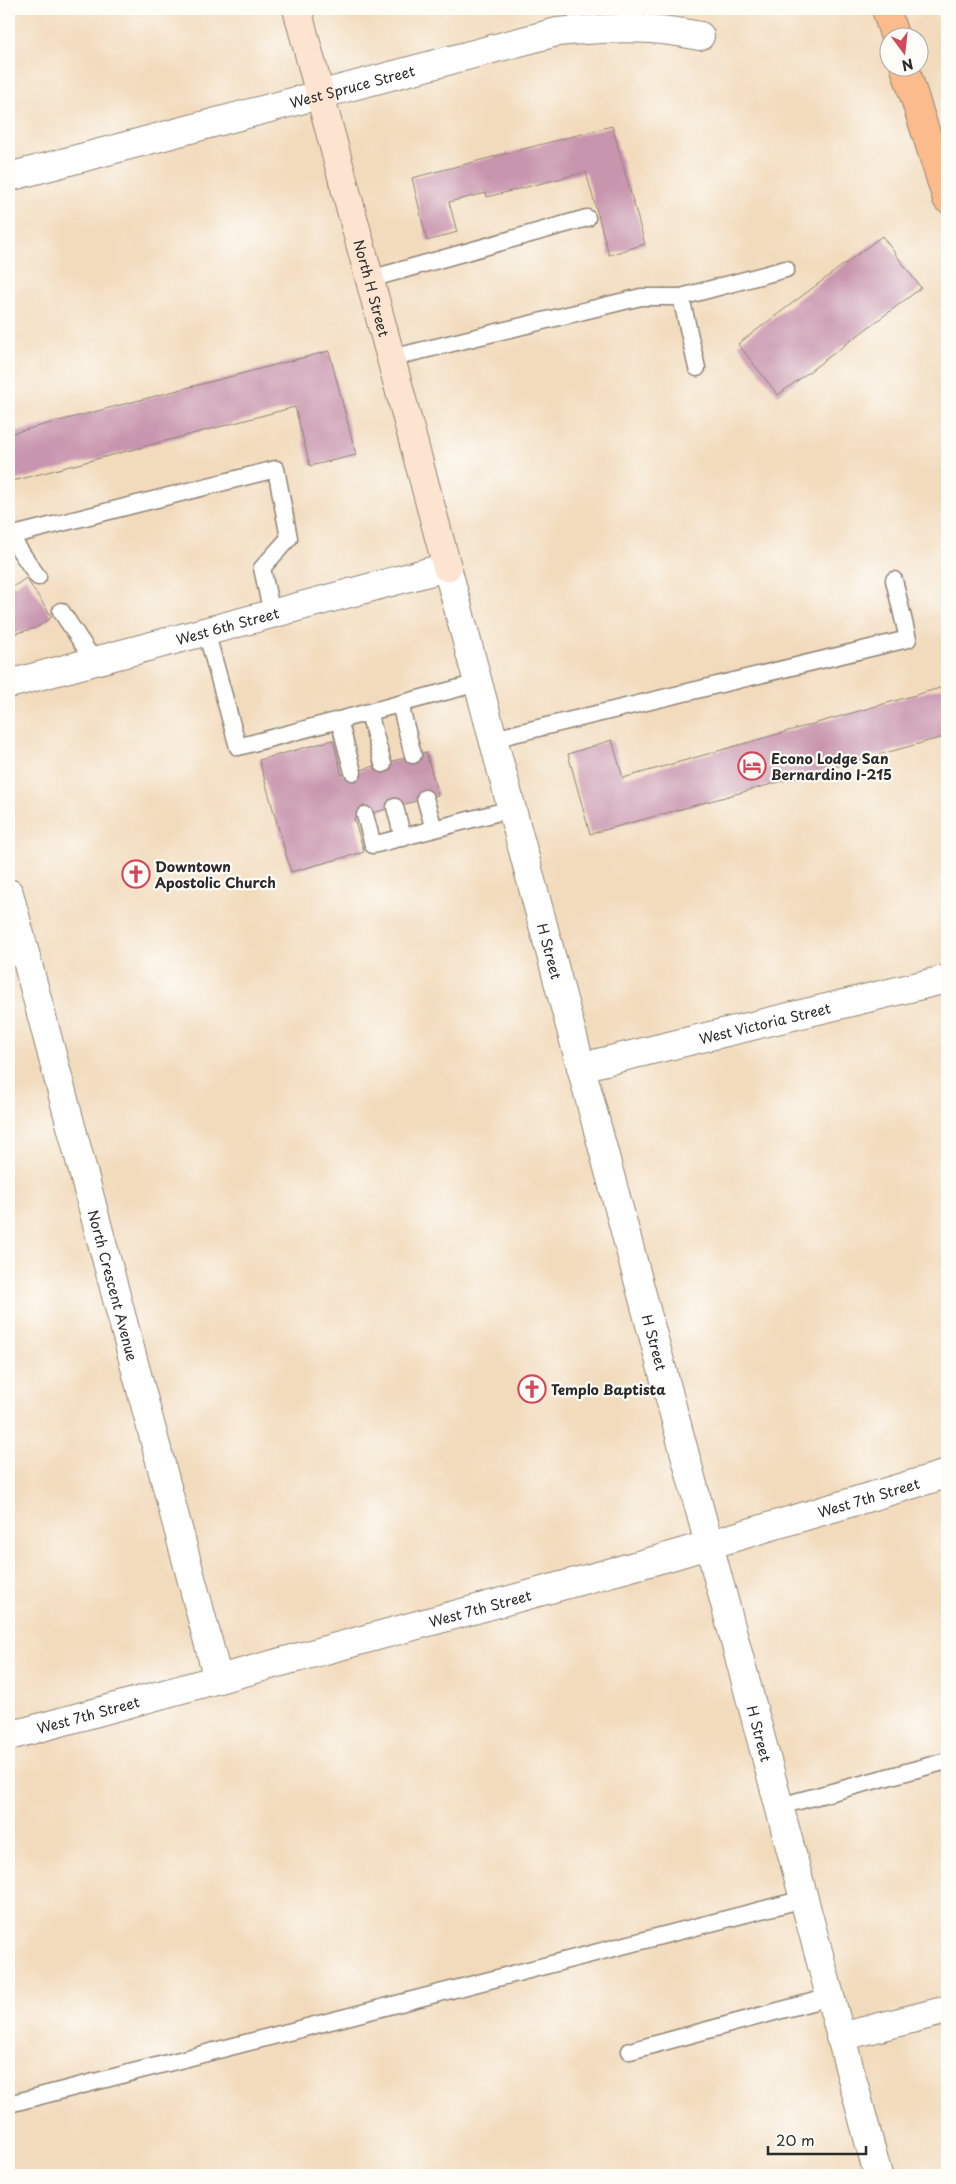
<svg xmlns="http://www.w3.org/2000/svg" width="956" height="2184" font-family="'Playpen Sans',sans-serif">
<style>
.building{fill:#c895ae}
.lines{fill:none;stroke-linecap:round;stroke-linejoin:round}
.service-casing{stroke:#8e8374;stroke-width:19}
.minor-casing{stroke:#8e8374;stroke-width:30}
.tertiary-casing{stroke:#8e8374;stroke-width:30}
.secondary-casing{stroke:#8e8374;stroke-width:30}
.motorway-casing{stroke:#8e8374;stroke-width:30}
.service{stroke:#fff;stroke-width:16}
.minor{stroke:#fff;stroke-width:28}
.tertiary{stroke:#fff;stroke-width:28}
.secondary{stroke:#fde4d1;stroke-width:28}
.motorway{stroke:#fbbb8c;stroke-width:28}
.labels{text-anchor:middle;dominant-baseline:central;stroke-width:4.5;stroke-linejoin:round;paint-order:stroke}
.street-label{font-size:14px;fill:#2b2b2b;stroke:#fdfcf7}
.poi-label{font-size:14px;font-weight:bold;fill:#2b2b2b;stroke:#fdfcf7;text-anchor:start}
</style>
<rect width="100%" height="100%" fill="#fdfcf7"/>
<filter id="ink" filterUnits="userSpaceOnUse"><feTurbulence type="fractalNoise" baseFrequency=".02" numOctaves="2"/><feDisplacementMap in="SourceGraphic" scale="10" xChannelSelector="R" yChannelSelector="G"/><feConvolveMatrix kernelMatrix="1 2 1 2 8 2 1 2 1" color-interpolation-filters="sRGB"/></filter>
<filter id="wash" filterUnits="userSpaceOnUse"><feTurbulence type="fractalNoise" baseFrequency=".0096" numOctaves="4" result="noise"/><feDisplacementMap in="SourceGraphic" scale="20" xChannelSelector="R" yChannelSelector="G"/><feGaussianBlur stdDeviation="1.12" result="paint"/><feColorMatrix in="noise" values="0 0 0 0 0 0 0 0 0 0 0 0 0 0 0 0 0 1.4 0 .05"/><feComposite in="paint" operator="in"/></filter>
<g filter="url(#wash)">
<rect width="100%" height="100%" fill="#f2dbbd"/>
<g id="blocks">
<g class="building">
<path d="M612,126L645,244L609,255L586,172L487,197L486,193L449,202L457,232L427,241L412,178Z"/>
<path d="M882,236L921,288L778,395L738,344Z"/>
<path d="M329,351L356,455L310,466L295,407L9,482V434Z"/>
<path d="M26,578L52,617L36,628L9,635V587L16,585Z"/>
<path d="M947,686V736L590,834L568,754L612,740L623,778Z"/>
<path d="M333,740L342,775L426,752L438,795L354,818L364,852L291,872L259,760Z"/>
</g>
</g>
</g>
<g filter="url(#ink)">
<use href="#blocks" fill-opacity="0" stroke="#8e8374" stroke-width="1"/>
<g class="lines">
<g class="service-casing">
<g id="service">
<path d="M370,279L587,218"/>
<path d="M681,297L697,368"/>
<path d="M391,358L641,297H681L786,269"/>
<path d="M38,577L10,536L276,469L289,538L262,568L272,614"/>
<path d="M61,611L94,661"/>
<path d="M206,631L238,747L478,683"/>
<path d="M400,704L413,755"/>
<path d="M369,713L383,764"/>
<path d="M339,720L353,772"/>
<path d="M493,739L908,639L894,580"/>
<path d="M425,798L434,829"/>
<path d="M395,807L403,838"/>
<path d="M365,815L373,845L511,809"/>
<path d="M780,1806L947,1761"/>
<path d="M630,2051L830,1997"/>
<path d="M9,2104L804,1899"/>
</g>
</g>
<g class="minor-casing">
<g id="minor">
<path id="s1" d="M9,177L557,32C609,28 649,25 700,36"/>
<path id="s2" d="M9,893L218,1679"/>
<path id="s3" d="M581,1067L947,979"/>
<path id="s4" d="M9,1736L664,1558L947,1474"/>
<path d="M840,2037L947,2010"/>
</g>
</g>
<g class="tertiary-casing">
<g id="tertiary">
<path id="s5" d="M9,684L447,567L878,2175"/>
</g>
</g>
<g class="secondary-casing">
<g id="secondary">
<path id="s6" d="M297,9L447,567"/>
</g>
</g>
<g class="motorway-casing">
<g id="motorway">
<path d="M886,9L895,38"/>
<path d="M905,68L947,199"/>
</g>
</g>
<use href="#service" class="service"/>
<use href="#minor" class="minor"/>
<use href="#tertiary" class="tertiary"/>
<use href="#secondary" class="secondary"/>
<use href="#motorway" class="motorway"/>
</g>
</g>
<defs>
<g id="hotel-ring" transform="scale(1.4375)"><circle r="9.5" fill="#fdfcf7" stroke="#d1495b" stroke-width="1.5"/><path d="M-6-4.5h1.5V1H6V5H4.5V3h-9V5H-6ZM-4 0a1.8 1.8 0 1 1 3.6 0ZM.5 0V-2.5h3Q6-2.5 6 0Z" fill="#d1495b"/></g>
<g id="church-ring" transform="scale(1.4375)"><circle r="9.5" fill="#fdfcf7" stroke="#d1495b" stroke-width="1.5"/><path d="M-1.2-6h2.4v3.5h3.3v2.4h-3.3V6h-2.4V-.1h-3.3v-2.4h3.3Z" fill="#d1495b"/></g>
</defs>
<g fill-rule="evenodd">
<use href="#hotel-ring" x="752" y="766"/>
<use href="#church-ring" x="136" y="874"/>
<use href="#church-ring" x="532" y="1389"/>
</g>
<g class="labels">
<g class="street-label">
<text stroke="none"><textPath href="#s1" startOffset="355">West Spruce Street</textPath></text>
<text stroke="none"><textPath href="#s6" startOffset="289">North H Street</textPath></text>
<text stroke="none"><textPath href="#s5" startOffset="226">West 6th Street</textPath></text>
<text stroke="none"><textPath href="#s5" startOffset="851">H Street</textPath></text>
<text stroke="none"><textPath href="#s3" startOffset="189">West Victoria Street</textPath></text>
<text stroke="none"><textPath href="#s2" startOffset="406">North Crescent Avenue</textPath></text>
<text stroke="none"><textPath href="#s5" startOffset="1256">H Street</textPath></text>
<text stroke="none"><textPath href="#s4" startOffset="892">West 7th Street</textPath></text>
<text stroke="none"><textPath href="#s4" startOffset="488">West 7th Street</textPath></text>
<text stroke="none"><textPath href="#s4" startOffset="82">West 7th Street</textPath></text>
<text stroke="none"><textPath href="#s5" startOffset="1661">H Street</textPath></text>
</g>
<g class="poi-label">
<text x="771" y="758">Econo Lodge San<tspan x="771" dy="16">Bernardino I-215</tspan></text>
<text x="155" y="866">Downtown<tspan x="155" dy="16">Apostolic Church</tspan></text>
<text x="551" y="1389">Templo Baptista</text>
</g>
</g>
<rect width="956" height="2184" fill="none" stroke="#fdfcf7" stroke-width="30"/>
<g transform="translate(904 52) rotate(165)"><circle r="24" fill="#fdfcf7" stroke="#a9a8a5"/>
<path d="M0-4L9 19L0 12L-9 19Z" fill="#d1495b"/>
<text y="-8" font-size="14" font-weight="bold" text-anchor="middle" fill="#2b2b2b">N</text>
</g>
<path d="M768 2146v8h98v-8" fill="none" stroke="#2b2b2b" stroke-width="2.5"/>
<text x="776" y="2146" font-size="15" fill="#2b2b2b" stroke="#fdfcf7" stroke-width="4" paint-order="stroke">20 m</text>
</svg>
